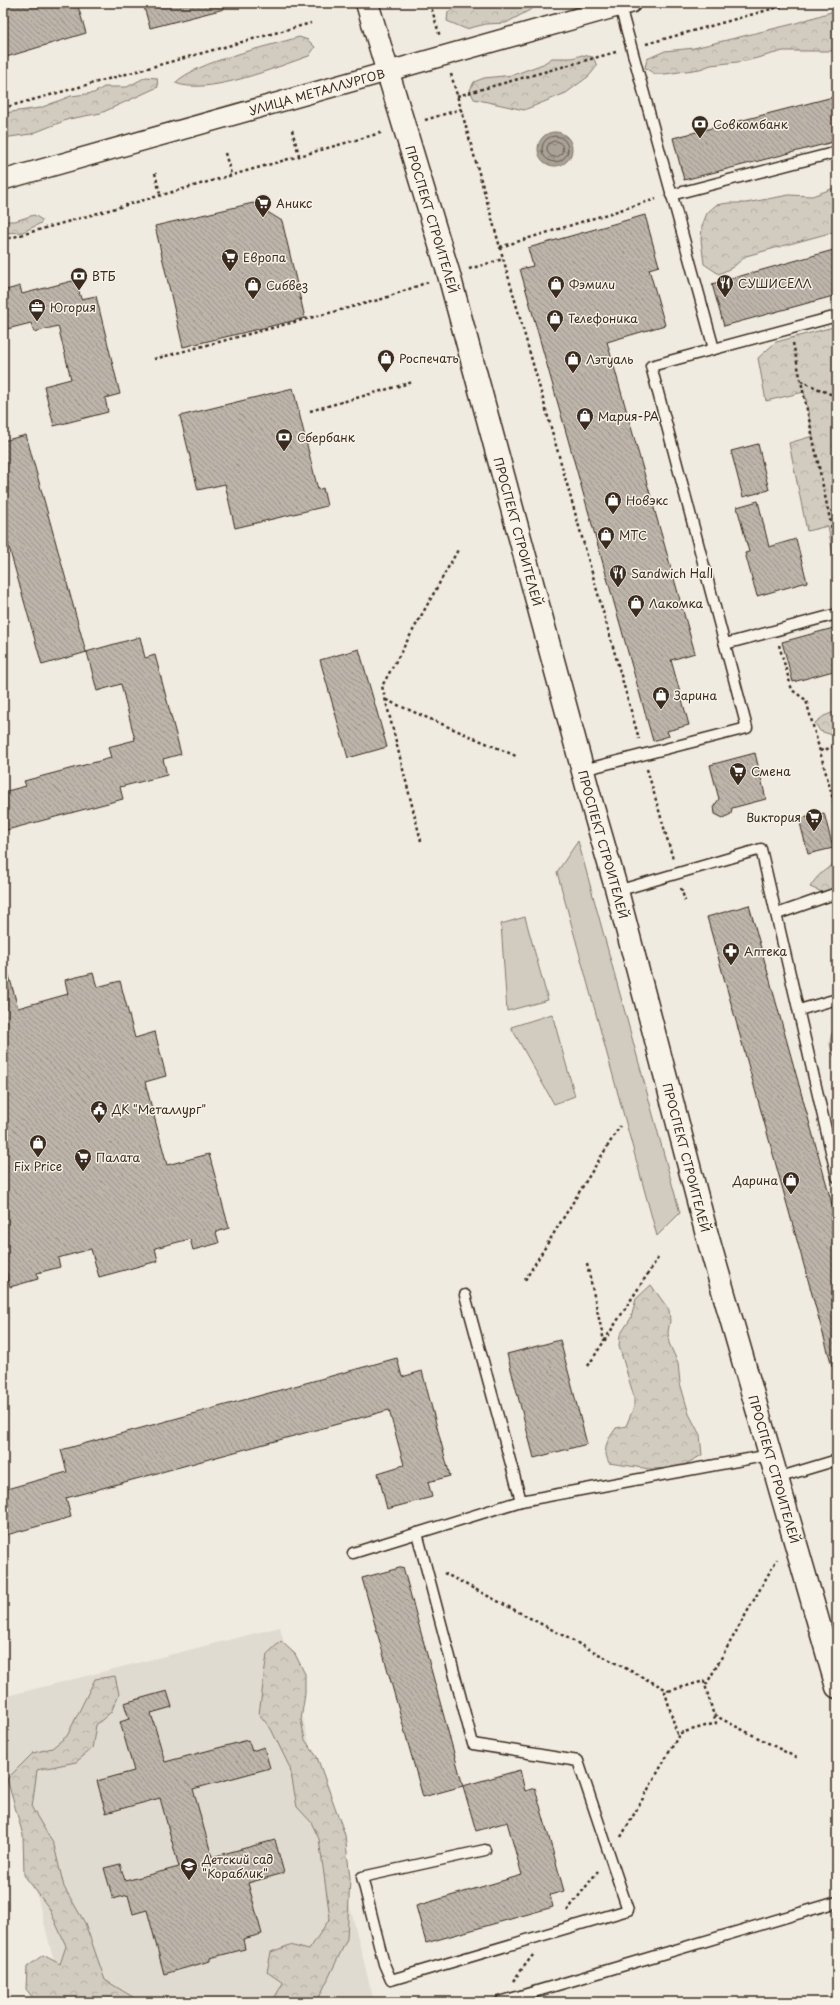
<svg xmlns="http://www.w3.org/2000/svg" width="840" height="2005" font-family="'Playpen Sans',sans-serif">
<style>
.built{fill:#e0dbd0}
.grass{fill:#d1cbc0;stroke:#867a6f}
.forest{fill:url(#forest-crowns);stroke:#867a6f}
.water{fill:url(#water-ripples);stroke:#7e7266}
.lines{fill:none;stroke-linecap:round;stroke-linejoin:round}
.shore{stroke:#675a4e;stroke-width:1}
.building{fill:url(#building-back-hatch);stroke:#3b2a1e}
.service-casing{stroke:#3b2a1e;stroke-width:13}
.minor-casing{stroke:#3b2a1e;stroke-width:22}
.tertiary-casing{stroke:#3b2a1e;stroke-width:25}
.path{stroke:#3b2a1e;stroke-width:2.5;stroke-dasharray:3 3;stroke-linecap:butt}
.service{stroke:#f7f3e8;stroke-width:10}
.minor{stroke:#f7f3e8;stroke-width:19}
.tertiary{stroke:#f7f3e8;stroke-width:22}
.labels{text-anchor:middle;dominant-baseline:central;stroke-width:3;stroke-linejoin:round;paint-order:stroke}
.street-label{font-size:12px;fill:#3b2a1e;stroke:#f7f3e8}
.poi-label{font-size:12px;fill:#3b2a1e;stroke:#f7f3e8;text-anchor:start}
</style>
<defs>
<pattern id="forest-crowns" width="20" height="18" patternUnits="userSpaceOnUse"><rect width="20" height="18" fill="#d1cbc0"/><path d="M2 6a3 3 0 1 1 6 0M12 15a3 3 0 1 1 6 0" fill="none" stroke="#b4aea5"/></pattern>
<pattern id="water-ripples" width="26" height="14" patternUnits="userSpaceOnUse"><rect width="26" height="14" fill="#aaa296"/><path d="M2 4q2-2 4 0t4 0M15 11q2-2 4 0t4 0" fill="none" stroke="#8c847a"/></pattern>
<pattern id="building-back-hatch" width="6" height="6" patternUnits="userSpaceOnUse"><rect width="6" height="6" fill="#bdb5aa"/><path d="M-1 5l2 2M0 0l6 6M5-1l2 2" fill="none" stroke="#9b938a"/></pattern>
</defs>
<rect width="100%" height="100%" fill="#efebe0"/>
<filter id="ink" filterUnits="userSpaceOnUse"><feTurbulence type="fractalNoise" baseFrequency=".025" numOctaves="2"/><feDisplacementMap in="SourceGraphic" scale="8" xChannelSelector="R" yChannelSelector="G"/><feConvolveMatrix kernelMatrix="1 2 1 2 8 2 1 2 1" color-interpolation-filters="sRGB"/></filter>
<g filter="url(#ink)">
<path class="built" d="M280,1627L374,2002H64L3,1759V1697Z"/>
<g class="grass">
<path d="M578,841L680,1213L657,1236L557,872Z"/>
<path d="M525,917L548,1000L507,1011L501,924Z"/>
<path d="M552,1014L575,1096L554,1104L511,1027Z"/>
</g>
<g class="forest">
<path d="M465,3H548L539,5L506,23L486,24L466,29L447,21L448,12Z"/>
<path d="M837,10V51H783L746,61L711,65L700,69L665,74H655L645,68L647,59L665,51L694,48L793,24Z"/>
<path d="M299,37L308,40L315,47L309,56C276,67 208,96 175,83C198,61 266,47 299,37Z"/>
<path d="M582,55L593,57L597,66L589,76L566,93L524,110L474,99L470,90L474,82L484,78L513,75L543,64L552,58H572Z"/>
<path d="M146,77L157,78L158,87L101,113L69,119L31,134L3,138V114L11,112L40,108L71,96L94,93L104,87H127Z"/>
<path d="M837,187V231L746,256L733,267L719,274L704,264L701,240L702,226L707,213L716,205L728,203H746L789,195L812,196Z"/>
<path d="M34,215L42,220L41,223L23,232L3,233V221H15Z"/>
<path d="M837,326V578L828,526L807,531L789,443L813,436L804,392L766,401L758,358L776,342Z"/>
<path d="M837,711V734H829L820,731L815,723L824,716Z"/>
<path d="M837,864V889L822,892L810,887C816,877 826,867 837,864Z"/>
<path d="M837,1025V1059C827,1049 829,1035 837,1025Z"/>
<path d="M651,1285L669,1310L670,1321L668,1332L669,1343L678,1363L680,1383L689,1414L700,1435L702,1455L679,1468L650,1469L609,1463C602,1448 607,1441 616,1428L626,1426L634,1407V1397L619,1346L620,1335L631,1318L636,1299Z"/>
<path d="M281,1641L295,1654L305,1674V1694L301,1720L305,1740L317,1757L345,1835L350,1878L347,1939L317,2002H272L283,1983L267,1972L271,1952L290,1945L309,1950L330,1918L319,1839L311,1822L297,1807L290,1768L271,1729L259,1714L267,1654Z"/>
<path d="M115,1676L119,1694L111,1712L96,1725L92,1749L76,1762L37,1770L32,1808L54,1845L64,1887L85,1923L105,1980L141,2002H36L26,1989L27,1967L43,1955L60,1964L66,1946L49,1908L24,1875L23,1835L7,1779L33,1753L52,1748L67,1736L95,1679Z"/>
</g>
<circle class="water" cx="555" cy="149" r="17"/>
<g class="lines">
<g class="shore">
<circle cx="555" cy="149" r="13"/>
<circle cx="555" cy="149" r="8"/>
</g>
</g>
<g class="building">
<path d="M3,3H77L86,33L3,58Z"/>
<path d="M143,3H223L224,9L150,28Z"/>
<path d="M837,96V141L684,180L673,138Z"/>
<path d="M253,203L282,221L305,318L183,347L155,226Z"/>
<path d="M645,215L659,266L649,269L665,325L607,342L695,653L671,660L689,725L667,731L669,736L653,741L520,269L533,266L528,248Z"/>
<path d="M837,249V295L724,326L712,284Z"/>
<path d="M76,280L81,299L96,296L120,394L105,398L108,412L54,426L44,386L71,379L58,326L34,332L31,323L3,330V291L20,286L22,294Z"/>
<path d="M293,388L318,490L323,488L327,506L235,528L225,484L198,490L180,416Z"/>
<path d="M26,435L86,652L140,637L145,658L155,655L181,754L163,759L167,775L120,787L123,799L3,831V792L26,786L24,781L111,758L108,747L135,740L121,684L97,691L87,652L42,665L3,526V441Z"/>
<path d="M758,444L769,490L743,497L731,451Z"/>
<path d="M758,501L769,547L796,539L807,582L757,596L745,553L749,552L737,507Z"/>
<path d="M837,627V670L793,682L782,642Z"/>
<path d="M359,649L387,747L348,758L320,660Z"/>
<path d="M755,753L766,799L732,808L731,814L723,818L715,814L714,806L719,799L710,765Z"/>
<path d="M824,813L833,848L808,854L799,819Z"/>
<path d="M749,905L837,1222V1365L832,1366L707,917Z"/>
<path d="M3,972H8L18,1008L68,994L65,980L93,973L97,987L120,981L135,1038L155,1032L166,1076L145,1082L167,1165L209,1154L229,1228L216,1232L219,1243L193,1250L190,1239L155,1248L158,1261L99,1277L91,1249L58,1258L60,1267L37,1273L38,1279L10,1287L3,1260Z"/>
<path d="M560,1340L587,1444L534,1458L507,1354Z"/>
<path d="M397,1358L402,1377L422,1371L450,1476L428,1482L432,1497L387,1509L378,1473L404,1465L389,1410L66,1498L71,1517L3,1536V1490L67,1472L61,1450Z"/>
<path d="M403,1567L463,1786L423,1797L362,1578Z"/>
<path d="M167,1691L172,1707L151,1713L165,1762L248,1740L252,1751L264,1747L270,1768L193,1789L212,1857L275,1840L284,1873L248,1883L262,1934L243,1939L245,1949L210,1958V1961L164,1974L147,1910L133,1914L128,1895L113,1899L104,1868L120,1864L125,1881L179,1867L160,1798L106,1813L97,1781L134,1771L120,1722L129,1719L124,1703Z"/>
<path d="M520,1770L525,1791L535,1788L564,1891L550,1895L553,1907L426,1943L416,1906L522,1875L507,1822L476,1831L463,1786Z"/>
</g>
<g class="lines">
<g class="service-casing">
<g id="service">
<path d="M620,6L714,349"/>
<path d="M671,195L837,152"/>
<path d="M725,644L837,614"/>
<path d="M583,770L747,728L651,366L837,316"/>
<path d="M617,891L761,849L837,1177"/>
<path d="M777,914L837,893"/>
<path d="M799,1010L837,999"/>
<path d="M465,1295L521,1501"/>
<path d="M777,1478L837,1460"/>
<path d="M417,1533L473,1744L578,1761L628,1910L391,1980L384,1964L362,1877L485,1850"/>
<path d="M353,1553L521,1501L770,1455"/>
<path d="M500,2002L837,1902"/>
</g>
</g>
<g class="minor-casing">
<g id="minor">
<path id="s1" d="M3,180L631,3"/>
</g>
</g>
<g class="tertiary-casing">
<g id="tertiary">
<path id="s2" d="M367,3L449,275L591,801L617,891L707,1235L837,1687"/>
</g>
</g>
<g class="path">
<path d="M430,3L440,37"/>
<path d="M646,44L793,3"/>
<path d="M451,74L639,739"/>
<path d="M457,96L616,52"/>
<path d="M3,108L311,23"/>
<path d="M425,120L461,109"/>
<path d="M292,130L299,155"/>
<path d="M225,153L231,174"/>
<path d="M155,173L160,194"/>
<path d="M3,240L384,132"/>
<path d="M500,247L656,199"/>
<path d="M469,269L503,259"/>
<path d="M793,343L837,553"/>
<path d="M154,359L382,299L428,282"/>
<path d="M801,381L837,397"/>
<path d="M310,411L413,382"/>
<path d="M779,645L792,690L806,700L837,814"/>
<path d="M386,700L516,756"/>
<path d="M820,751L837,746"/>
<path d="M647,769L673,859"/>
<path d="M421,841L382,686L459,548"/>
<path d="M681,888L685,901"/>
<path d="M587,1264L604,1341"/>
<path d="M525,1280L620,1126"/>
<path d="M588,1366L658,1258"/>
<path d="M444,1573L669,1691"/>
<path d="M704,1681L716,1723L677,1734L665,1692Z"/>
<path d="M706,1685L777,1559"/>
<path d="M714,1715L799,1759"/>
<path d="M621,1837L680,1733"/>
<path d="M567,1911L598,1871"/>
<path d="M513,1981L533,1955"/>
</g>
<use href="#service" class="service"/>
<use href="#minor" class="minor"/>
<use href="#tertiary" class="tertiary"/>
</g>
</g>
<defs>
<g id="bank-pin" transform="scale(0.9)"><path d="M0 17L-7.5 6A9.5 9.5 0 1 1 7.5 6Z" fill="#3b2a1e" stroke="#f7f3e8"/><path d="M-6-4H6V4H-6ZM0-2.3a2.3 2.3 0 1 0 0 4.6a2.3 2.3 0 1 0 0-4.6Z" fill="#fff"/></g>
<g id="supermarket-pin" transform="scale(0.9)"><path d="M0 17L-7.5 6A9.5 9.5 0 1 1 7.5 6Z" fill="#3b2a1e" stroke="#f7f3e8"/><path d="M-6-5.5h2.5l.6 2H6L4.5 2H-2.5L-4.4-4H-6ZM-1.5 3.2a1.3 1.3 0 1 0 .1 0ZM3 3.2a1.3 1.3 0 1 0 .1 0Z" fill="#fff"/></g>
<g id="restaurant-pin" transform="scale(0.9)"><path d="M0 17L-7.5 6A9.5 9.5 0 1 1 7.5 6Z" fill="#3b2a1e" stroke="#f7f3e8"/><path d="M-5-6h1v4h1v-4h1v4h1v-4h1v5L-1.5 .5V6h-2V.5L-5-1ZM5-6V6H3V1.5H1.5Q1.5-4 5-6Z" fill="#fff"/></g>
<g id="shop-pin" transform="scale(0.9)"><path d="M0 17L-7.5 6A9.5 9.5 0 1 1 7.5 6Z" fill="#3b2a1e" stroke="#f7f3e8"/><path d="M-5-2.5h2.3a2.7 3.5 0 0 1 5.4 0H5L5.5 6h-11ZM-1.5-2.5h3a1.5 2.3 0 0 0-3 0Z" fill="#fff"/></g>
<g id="office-pin" transform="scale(0.9)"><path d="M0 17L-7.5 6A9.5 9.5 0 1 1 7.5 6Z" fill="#3b2a1e" stroke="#f7f3e8"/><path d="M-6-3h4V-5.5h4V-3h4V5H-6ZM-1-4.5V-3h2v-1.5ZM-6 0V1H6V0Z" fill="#fff"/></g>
<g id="pharmacy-pin" transform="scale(0.9)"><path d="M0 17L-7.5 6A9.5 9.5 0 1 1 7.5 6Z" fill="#3b2a1e" stroke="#f7f3e8"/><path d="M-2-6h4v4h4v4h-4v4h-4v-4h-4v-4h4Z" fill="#fff"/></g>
<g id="civic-pin" transform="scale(0.9)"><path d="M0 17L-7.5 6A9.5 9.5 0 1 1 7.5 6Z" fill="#3b2a1e" stroke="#f7f3e8"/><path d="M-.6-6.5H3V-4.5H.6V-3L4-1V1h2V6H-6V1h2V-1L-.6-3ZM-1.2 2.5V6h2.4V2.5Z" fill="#fff"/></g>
<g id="school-pin" transform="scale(0.9)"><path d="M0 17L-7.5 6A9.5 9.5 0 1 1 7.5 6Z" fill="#3b2a1e" stroke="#f7f3e8"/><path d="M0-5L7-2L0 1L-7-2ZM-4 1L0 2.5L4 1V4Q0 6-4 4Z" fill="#fff"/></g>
</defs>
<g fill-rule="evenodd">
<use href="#bank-pin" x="700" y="124"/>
<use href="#supermarket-pin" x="263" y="203"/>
<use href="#supermarket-pin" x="230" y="257"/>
<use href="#bank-pin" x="79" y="276"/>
<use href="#restaurant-pin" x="725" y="283"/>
<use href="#shop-pin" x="556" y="284"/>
<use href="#shop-pin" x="253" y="285"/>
<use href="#office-pin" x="37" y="307"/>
<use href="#shop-pin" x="555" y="318"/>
<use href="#shop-pin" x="386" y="358"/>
<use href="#shop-pin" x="573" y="359"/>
<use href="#shop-pin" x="585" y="416"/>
<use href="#bank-pin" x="284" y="437"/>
<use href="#shop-pin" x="613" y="500"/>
<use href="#shop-pin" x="606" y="535"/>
<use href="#restaurant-pin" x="618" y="573"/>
<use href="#shop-pin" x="636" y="603"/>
<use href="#shop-pin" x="661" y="695"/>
<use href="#supermarket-pin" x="738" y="771"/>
<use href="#supermarket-pin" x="814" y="817"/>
<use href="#pharmacy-pin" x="731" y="951"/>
<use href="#civic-pin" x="99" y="1109"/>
<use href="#shop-pin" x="38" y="1143"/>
<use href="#supermarket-pin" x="83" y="1157"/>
<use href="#shop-pin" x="791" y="1180"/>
<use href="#school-pin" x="189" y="1866"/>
</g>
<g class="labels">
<g class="street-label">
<text stroke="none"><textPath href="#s1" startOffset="326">УЛИЦА МЕТАЛЛУРГОВ</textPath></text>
<text stroke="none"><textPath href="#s2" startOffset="226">ПРОСПЕКТ СТРОИТЕЛЕЙ</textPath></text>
<text stroke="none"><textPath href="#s2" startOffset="550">ПРОСПЕКТ СТРОИТЕЛЕЙ</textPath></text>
<text stroke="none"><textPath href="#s2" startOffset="874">ПРОСПЕКТ СТРОИТЕЛЕЙ</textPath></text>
<text stroke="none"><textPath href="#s2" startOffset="1198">ПРОСПЕКТ СТРОИТЕЛЕЙ</textPath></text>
<text stroke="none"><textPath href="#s2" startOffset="1522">ПРОСПЕКТ СТРОИТЕЛЕЙ</textPath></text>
</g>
<g class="poi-label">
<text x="713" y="124">Совкомбанк</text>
<text x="276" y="203">Аникс</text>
<text x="243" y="257">Европа</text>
<text x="92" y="276">ВТБ</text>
<text x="738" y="283">СУШИСЕЛЛ</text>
<text x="569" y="284">Фэмили</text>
<text x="266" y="285">Сибвез</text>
<text x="50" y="307">Югория</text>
<text x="568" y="318">Телефоника</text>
<text x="399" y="358">Роспечать</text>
<text x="586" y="359">Лэтуаль</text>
<text x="598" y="416">Мария-РА</text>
<text x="297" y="437">Сбербанк</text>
<text x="626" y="500">Новэкс</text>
<text x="619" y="535">МТС</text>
<text x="631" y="573">Sandwich Hall</text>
<text x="649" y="603">Лакомка</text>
<text x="674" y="695">Зарина</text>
<text x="751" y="771">Смена</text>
<text x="801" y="817" text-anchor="end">Виктория</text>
<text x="744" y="951">Аптека</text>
<text x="112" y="1109">ДК "Металлург"</text>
<text x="96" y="1157">Палата</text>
<text x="38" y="1166" text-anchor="middle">Fix Price</text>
<text x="778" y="1180" text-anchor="end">Дарина</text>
<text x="202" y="1859">Детский сад<tspan x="202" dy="14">"Кораблик"</tspan></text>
</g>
</g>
<rect width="840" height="2005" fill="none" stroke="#f7f3e8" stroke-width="16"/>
<rect x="8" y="8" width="824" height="1989" fill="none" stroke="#3b2a1e" stroke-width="1.5" filter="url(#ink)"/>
</svg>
